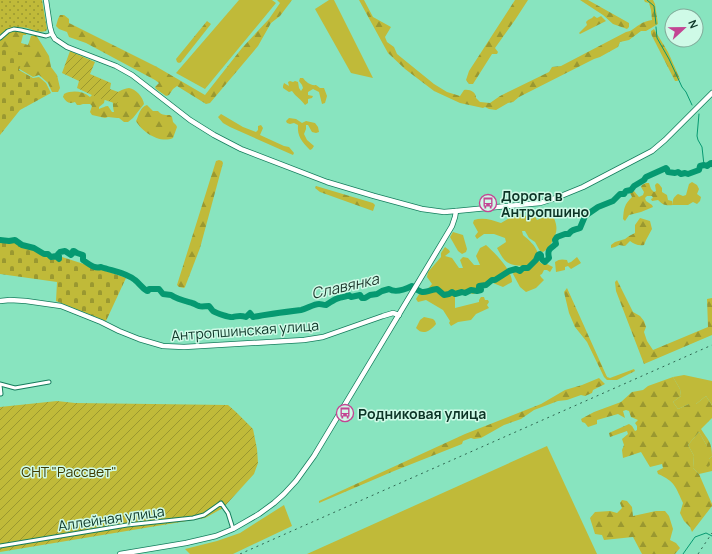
<svg xmlns="http://www.w3.org/2000/svg" width="712" height="554" font-family="Manrope,sans-serif">
<style>
.grass{fill:#c0ba39}
.forest{fill:url(#forest-firs)}
.cemetery{fill:url(#cemetery-stones)}
.park{fill:url(#park-dots)}
.garden{fill:url(#garden-furrows)}
.lines{fill:none;stroke-linecap:round;stroke-linejoin:round}
.stream{stroke:#069971;stroke-width:1}
.river{stroke:#069971;stroke-width:6}
.street-casing{stroke:#157d5d;stroke-width:5}
.secondary-casing{stroke:#157d5d;stroke-width:6}
.street{stroke:#fff;stroke-width:3}
.secondary{stroke:#fff;stroke-width:4.5}
.rail{stroke:#2f6651;stroke-width:1;stroke-dasharray:2 4;stroke-linecap:butt}
.labels{text-anchor:middle;dominant-baseline:central;stroke-width:3;stroke-linejoin:round;paint-order:stroke}
.poi-label{font-size:14px;font-weight:bold;fill:#0c3426;stroke:#cffae7;text-anchor:start}
.street-label{font-size:14px;fill:#0c3426;stroke:#cffae7}
.park-label{font-size:14px;fill:#3e3b00;stroke:#cffae7}
.water-label{font-size:15px;font-style:italic;fill:#1d372c;stroke:#cffae7}
</style>
<defs>
<pattern id="forest-firs" width="22" height="20" patternUnits="userSpaceOnUse"><rect width="22" height="20" fill="#c0ba39"/><path d="M5 1l3.5 6h-7zM16 11l3.5 6h-7z" fill="#9a9830"/></pattern>
<pattern id="cemetery-stones" width="16" height="16" patternUnits="userSpaceOnUse"><rect width="16" height="16" fill="#c0ba39"/><path d="M2 7V4a2 2 0 0 1 4 0v3zM10 15v-3a2 2 0 0 1 4 0v3z" fill="#9a9830"/></pattern>
<pattern id="park-dots" width="8" height="8" patternUnits="userSpaceOnUse"><rect width="8" height="8" fill="#c0ba39"/><path d="M2 2h.1M6 6h.1" fill="none" stroke="#9a9830" stroke-width="1.8" stroke-linecap="round"/></pattern>
<pattern id="garden-furrows" width="10" height="10" patternUnits="userSpaceOnUse"><rect width="10" height="10" fill="#c0ba39"/><path d="M-1 1l2-2M0 10L10 0M9 11l2-2" fill="none" stroke="#9a9830"/></pattern>
</defs>
<rect width="100%" height="100%" fill="#88e4bf"/>
<g class="grass">
<path d="M239,0H272L276,3L205,89L176,73Z"/>
<path d="M329,0H334L373,78L351,73L315,9Z"/>
<path d="M300,78H303C306,82 311,86 316,85L320,88H324L327,96L325,103L322,104L319,92L313,89L308,92V95L313,96L312,98L308,99V103L305,105C301,99 296,97 292,91L289,92L283,88V86L284,83L289,86L288,82L290,81L293,82L295,81L298,82L299,88L301,91L303,88L302,85L299,81Z"/>
<path d="M221,114L243,127L256,132L258,130V126L261,125L263,128L260,135L284,146L289,147L294,153L293,155L230,127L223,123L218,117Z"/>
<path d="M289,118L296,119L302,123L306,121L315,123L318,127L319,132L316,133L312,132L308,125H306V129L304,134L307,140L314,146L312,149L310,150C302,142 297,136 298,125L294,123L290,124L287,123L286,121Z"/>
<path d="M692,182L697,185L699,189L697,194L701,197L700,201L697,204L693,202L688,205H673C672,199 674,197 678,194L683,196L686,195L689,184Z"/>
<path d="M518,213L526,216L534,215L537,220L544,217L554,218C558,228 557,233 552,242C550,246 548,247 546,250L543,252L540,251L535,242L529,238L525,231H522L523,235C529,240 535,245 538,253L536,258C540,262 541,265 547,264L553,267L550,272L547,270H544L542,274L540,275L541,277L544,280L536,288L526,292L520,287L513,274L514,271L526,269V266C508,266 505,263 497,248L506,242L505,238L494,234H484L477,239L475,236L478,232L473,223L474,220C483,217 492,220 501,223Z"/>
<path d="M453,232L463,235L467,249L466,252L462,254L458,251L450,237Z"/>
<path d="M486,245C495,253 512,270 512,282L503,287L493,283L490,280L481,287L479,292L473,294L466,292L455,293V308L479,302V300L481,297H484L485,300H488L489,302L487,305L489,308L476,314L471,320L458,322L451,326L449,323L450,321L443,310L426,300L418,302L416,299L421,291L427,290L432,284L427,277L428,272L441,257V253L445,247L449,250L450,252L445,256L452,258L459,268H463L460,260L463,257L468,258L474,265H480L476,256L480,248Z"/>
<path d="M577,257L581,263L571,269L568,266L565,267V270L556,272L555,262C559,259 562,259 567,260L568,263L571,262Z"/>
<path d="M424,317L433,319L435,321L436,324C430,331 423,336 416,328L420,320Z"/>
<path d="M684,375L712,381V405L706,396L696,404H689L678,409L673,402L681,396L680,389L673,377Z"/>
<path d="M699,432L707,446L710,465L709,459L712,456V471L699,474L693,468L694,456L688,445Z"/>
<path d="M547,446L597,554H307Z"/>
<path d="M284,505L292,526L233,554H190L185,549L217,541L240,533Z"/>
</g>
<g class="forest">
<path d="M277,0H292L280,16L271,23L258,46L210,103L206,104L177,86L173,89L169,95L166,96L156,89L155,87L159,83L155,80L86,43L69,37L67,32L59,29L56,26L58,19L60,15H64L69,19V23L157,67L205,95L242,48L269,19L280,3Z"/>
<path d="M359,0H364L373,17L391,27L385,37L387,42L394,47L397,54L434,84L447,92L460,96L464,90C470,89 476,92 476,98L480,102L490,103L500,96L549,72L552,67L561,66L626,32C632,31 634,28 639,25C643,22 647,21 652,20L651,10L649,3L645,2L644,0H653L655,4L658,24L646,31H641L629,40L620,42L618,47L600,57L594,59L519,97L513,102L508,103L496,110L489,109L485,107L483,108L460,103L434,91L405,69L388,53L383,44Z"/>
<path d="M515,0H528L515,20L495,48L498,52L497,54H492L473,84H469L466,80L469,71Z"/>
<path d="M580,0H588L629,23V27L627,29L613,24L603,15Z"/>
<path d="M594,16L597,18L601,16L606,21L580,34L579,33L587,25L586,22L588,20L592,18Z"/>
<path d="M207,21L211,24L181,62L179,63L177,62L176,59Z"/>
<path d="M654,29L668,52L680,79L679,80L677,81H675L651,34V31Z"/>
<path d="M10,31L27,32L26,35H23L21,43L28,45L31,36L36,35L49,56L51,67L57,75L60,88L58,92H52L48,83L39,75L33,77L16,67L0,78V37Z"/>
<path d="M129,88C136,89 143,97 144,104L133,118L128,122H124L119,118H117L108,117L105,118L92,115L90,112L92,106L90,104H83L80,105H77L75,102C69,104 67,103 63,97L64,94C72,90 83,91 90,97L93,94L105,98L104,103L99,107V109C102,108 105,106 108,106L112,112H114C111,97 114,91 129,88Z"/>
<path d="M147,105L153,111H158C161,115 164,115 170,115L172,117L173,122L176,125L177,127L173,138C160,144 142,132 136,121C139,115 140,107 147,105Z"/>
<path d="M219,160L222,161L223,163L200,248L185,287L184,288L179,287L177,285L216,161Z"/>
<path d="M646,183H649L651,189L654,192L656,191L655,185L657,183L659,184L662,188V192L667,195L668,200L672,201L673,205C666,206 663,205 658,200L652,201L651,199L653,198L652,196H647L645,198L646,201L652,205L653,207L641,212L629,215L625,221L623,219C624,208 624,205 632,197L630,193L632,191H634L639,197L643,195L644,192L641,187L642,185Z"/>
<path d="M316,186L373,203L375,205L373,211L320,192L315,188Z"/>
<path d="M640,218L650,221L652,229L646,240L644,245C638,246 634,244 630,241L625,246L619,245L615,247L611,248V245L615,242L625,239L629,236L635,233V225Z"/>
<path d="M617,280L633,312L640,316L644,321L646,327L644,332L647,341L653,350L708,327L707,299L712,298V335L644,364L616,291L615,282Z"/>
<path d="M567,288L607,377L610,378L634,369L635,371L617,380H607L604,377L587,342L575,327L569,313L564,292Z"/>
<path d="M673,377L680,389L681,396L673,402L678,409L689,404H696L706,396L712,405V418L701,429C708,440 712,442 712,456L709,459L710,465L708,467C699,463 705,453 707,446L699,432L688,445L694,456L693,468L699,474L712,504V506L692,532L690,527L684,521L680,513L683,503C676,488 675,481 658,474L657,471L663,468L662,464L650,467L641,452L623,458L622,450L624,445L622,439L628,434L627,431L610,437L609,433L629,424L632,426L635,431L637,430V426L635,423L638,420L631,417L629,411L626,410L623,411L625,418L618,414L597,420V424L588,427L585,423L582,422L581,419L594,412L621,402L632,392L643,390L648,386Z"/>
<path d="M599,378L605,384L593,390L592,393L585,396L581,395L567,400L558,401L534,410L521,419L504,425L481,438L474,439L471,438L463,441L462,444L394,471L319,503V501L465,434L541,404L565,390L582,385Z"/>
<path d="M622,500L627,501L632,507L633,516L656,511H665L669,516L673,529L670,540L676,543L680,548L675,554H642L633,537L604,540L602,535L595,534L590,518L595,512L610,511L617,513L622,508L620,503Z"/>
</g>
<g class="cemetery">
<path d="M0,48L23,53L21,64L19,70L33,78L39,77L46,83L51,93L20,110L0,135Z"/>
<path d="M0,242H15L22,247L30,248L46,255L50,259L60,260L62,257L112,273L126,278L106,321L56,301L57,282L0,274Z"/>
</g>
<path class="park" d="M0,0H42L47,29L46,31C39,33 34,30 27,28C16,26 9,28 0,35Z"/>
<g class="garden">
<path d="M70,51L95,62L90,74L111,83L110,89L121,93L117,104L96,97L77,88L79,81L62,73Z"/>
<path d="M57,401L75,403L228,405L236,412L253,429L257,449L258,463L254,474L223,508L205,518L0,552V407Z"/>
</g>
<g class="lines">
<g class="stream">
<path d="M647,0L654,6L656,24"/>
<path d="M656,27L657,38L669,59L682,87L686,92L692,105"/>
<path d="M0,36L8,30"/>
<path d="M699,114L697,136L698,140L702,147L704,165"/>
<path d="M683,554L695,537L706,533L712,536"/>
</g>
<path class="river" d="M0,240L9,241L15,240L22,245L34,248L44,254H48L51,257L56,256L59,259V256L58,254L60,252L65,251L71,255L72,254L73,251H74L77,253L83,255V260C89,264 94,269 101,267C112,271 125,272 135,280C139,283 142,288 147,291H148L149,289H159L163,294L171,295C177,299 185,301 192,303C196,304 195,305 199,306C202,307 205,306 209,306C210,307 212,310 213,311C216,313 230,318 233,317C239,316 240,315 246,317L250,313L253,317C269,314 285,312 301,310C307,309 313,304 319,304C321,304 323,305 326,305C330,303 334,299 339,298C343,297 345,297 349,295L351,297L360,295L362,298H365L370,295L377,294L382,291L389,289C395,293 406,289 412,286C425,296 423,291 437,289L444,295L449,294L452,292L455,294L462,292L465,293L471,290L477,291L481,290V289L479,288V286L486,285L492,280H495L509,271L516,269L520,271L523,268H528L536,260L538,255L540,254L541,255C541,259 542,260 545,262L549,258C547,249 550,249 556,244L555,240L557,237L565,234H569C571,229 575,230 580,228L585,216L598,207L613,201L620,194H624L626,191L631,190L634,186L644,180L646,177L666,168L667,169L668,172L675,173L678,172L681,174L685,173L688,174L699,170L700,166L704,165L707,166L711,163L712,164"/>
<g class="street-casing">
<g id="street">
<path d="M0,38L8,31L14,29L21,30L46,36L52,34"/>
<path d="M0,384L15,388L49,382"/>
<path d="M0,385L1,394H0"/>
<path d="M0,546L127,525L193,518L204,515L221,503L228,513L233,529"/>
</g>
</g>
<g class="secondary-casing">
<g id="secondary">
<path d="M46,0L50,27L52,34L55,39L67,47L116,66L132,75L190,120L214,135L241,149L327,182L374,196L422,209L444,212L456,211L540,203L556,198L583,187L652,151L665,140L712,93"/>
<path d="M0,301L10,300L26,301L61,306L101,322L119,331L139,339L163,346L184,347L304,340L323,337L383,316L393,313L399,315"/>
<path d="M120,554L186,543L216,536L233,529L259,514L274,503L284,494L296,481L314,456L452,226L455,217L456,211"/>
</g>
</g>
<use href="#street" class="street"/>
<use href="#secondary" class="secondary"/>
<g class="rail">
<path d="M240,554L712,345"/>
<path d="M698,554L712,533"/>
</g>
</g>
<defs>
<g id="bus-ring" transform="scale(0.9)"><circle r="9.5" fill="#cffae7" stroke="#c34593" stroke-width="1.5"/><path d="M-5-6H5V4H4V6H2V4H-2V6H-4V4H-5ZM-3.5-4V0h7V-4ZM-3.5 1.2v1.5H-2V1.2ZM2 1.2v1.5H3.5V1.2Z" fill="#c34593"/></g>
</defs>
<g fill-rule="evenodd">
<use href="#bus-ring" x="488" y="203"/>
<use href="#bus-ring" x="345" y="413"/>
</g>
<g class="labels">
<g class="poi-label">
<text x="501" y="195">Дорога в<tspan x="501" dy="16">Антропшино</tspan></text>
<text x="358" y="413">Родниковая улица</text>
</g>
<g class="street-label">
<text transform="translate(245 330) rotate(-4)">Антропшинская улица</text>
<text transform="translate(111 518) rotate(-8)">Аллейная улица</text>
</g>
<g class="park-label">
<text x="69" y="471">СНТ "Рассвет"</text>
</g>
<g class="water-label">
<text transform="translate(345 286) rotate(-13)">Славянка</text>
</g>
</g>
<g transform="translate(684 28) rotate(68)"><circle r="19" fill="#cffae7" stroke="#81ab9a"/>
<path d="M0-3L7 15L0 10L-7 15Z" fill="#c34593"/>
<text y="-6" font-size="11" font-weight="bold" text-anchor="middle" fill="#0c3426">N</text>
</g>
</svg>
